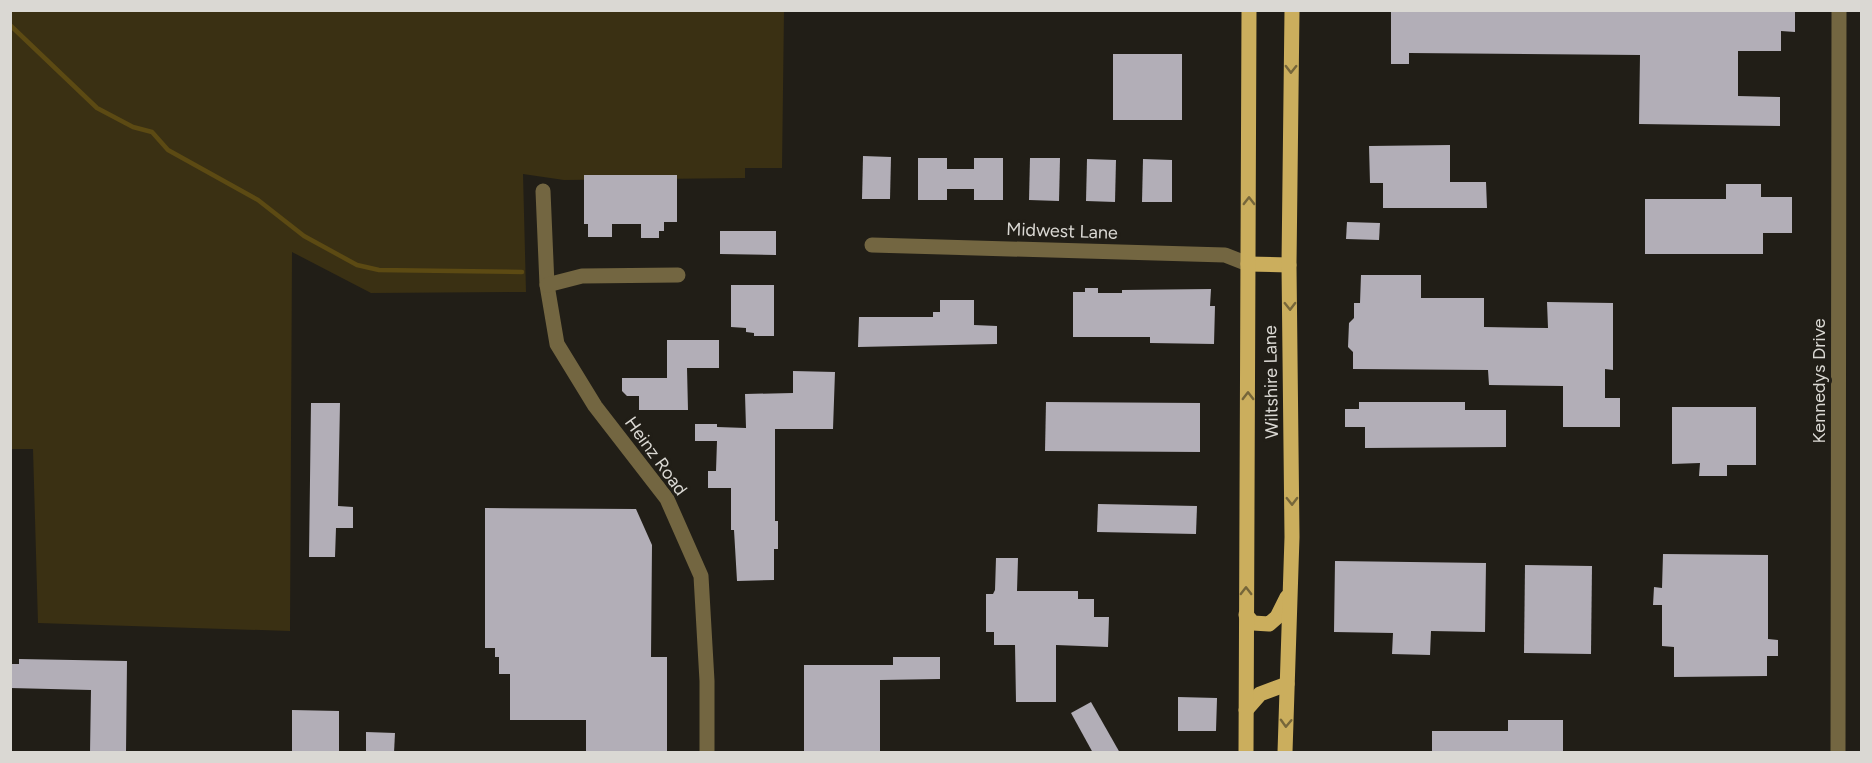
<svg xmlns="http://www.w3.org/2000/svg" width="1872" height="763" font-family="Figtree,sans-serif">
<style>
.green{fill:#3a3013}
.lines{fill:none;stroke-linecap:round;stroke-linejoin:round}
.stream{stroke:#5c4a13;stroke-width:4.5}
.building{fill:#b2aeb7}
.minor{stroke:#736641;stroke-width:15}
.major{stroke:#cbae5d;stroke-width:15}
.oneway{stroke:#76663a}
.labels{text-anchor:middle;dominant-baseline:central;stroke-width:6;stroke-linejoin:round;paint-order:stroke}
.street-label{font-size:18px;fill:#dad8d3;stroke:#211e17}
</style>
<rect width="100%" height="100%" fill="#211e17"/>
<path class="green" d="M10,11H784L782,168H745V178L564,180L523,174L526,292L371,293L292,252L290,631L38,623L33,449H10Z"/>
<g class="lines">
<path class="stream" d="M10,25L97,108L133,127L152,132L168,150L258,200L304,236L357,265L379,270L522,272"/>
</g>
<g class="building">
<path d="M1391,10H1795V32L1781,31V51H1738V96L1780,97V126L1639,124L1640,55L1409,53V64H1391Z"/>
<rect x="1113" y="54" width="69" height="66"/>
<path d="M1450,145V182H1486L1487,208H1383V183H1370L1369,146Z"/>
<path d="M863,156L891,157L890,199H862Z"/>
<path d="M918,158H947V169H974V158H1003V200H974V189H947V200H918Z"/>
<path d="M1030,158H1060L1059,201L1029,200Z"/>
<path d="M1087,159L1116,160L1115,202L1086,201Z"/>
<path d="M1143,159L1172,160V202H1142Z"/>
<path d="M584,175H677V222H664V231H659V238H641V224H612V237H588V224H584Z"/>
<path d="M1726,184H1761V197H1792V233H1763V254H1645V199H1726Z"/>
<path d="M1347,222L1380,223L1379,240L1346,239Z"/>
<path d="M720,231H776V255L720,254Z"/>
<path d="M1361,275H1421V298H1484V327L1548,328L1547,302L1613,303V370L1605,369V398H1620V427H1563V386L1489,385L1488,370L1353,369V352L1348,347L1349,323L1354,318V303H1360Z"/>
<path d="M731,285H774V336H754V333L746,332V328L731,327Z"/>
<path d="M1085,288H1098V293H1122V290L1211,289L1210,306H1215L1214,344L1150,343V337H1073V292H1085Z"/>
<path d="M940,300H974V325L997,326V344L858,347L859,317H933V312H940Z"/>
<path d="M667,340H719V368H687L688,410H639V396H627L622,391V378H667Z"/>
<path d="M793,371L835,372L833,429H775V521H778V549H774V580L737,581L734,530H731V488H708V471H716L717,441H695V424H717V427L746,428L745,394L793,393Z"/>
<path d="M1046,402L1200,403V452L1045,451Z"/>
<path d="M1359,402H1465V410H1506V447L1365,448V427H1345V409H1359Z"/>
<path d="M311,403H340L338,506L353,507V528H336L335,557H309Z"/>
<path d="M1672,407H1756V465H1727V476H1699L1700,463L1672,464Z"/>
<path d="M1098,504L1197,506L1196,534L1097,532Z"/>
<path d="M485,508L636,509L652,545L651,657H667V753H586V720H510V674H499V657H495V648H485Z"/>
<path d="M1663,554L1768,555V639L1778,640V656H1767V676L1674,677V647L1662,646V605H1653L1654,587L1662,588Z"/>
<path d="M996,558H1018L1017,591H1078V599H1094V617H1109L1108,647L1056,645V702H1016L1015,645H994V632H986V594H993L995,590Z"/>
<path d="M1335,561L1486,563L1485,632L1431,631L1430,655L1392,654L1393,633L1334,632Z"/>
<path d="M1525,565L1592,566L1591,654L1524,653Z"/>
<path d="M893,657H940V679L880,680V753H804V665H893Z"/>
<path d="M19,659L127,661L126,753H90L91,690L10,688V664H19Z"/>
<path d="M1178,697L1217,698L1216,731H1178Z"/>
<path d="M1091,702L1120,753H1093L1071,713Z"/>
<path d="M292,710L339,711V753H292Z"/>
<path d="M1508,720H1563V753H1432V731H1508Z"/>
<path d="M366,732L395,733L394,753H366Z"/>
</g>
<g class="lines">
<g class="minor">
<path d="M543,191L547,285L557,344L595,406L667,499L701,576L707,681V752"/>
<path d="M872,245L1225,255L1248,264"/>
<path d="M547,285L582,276L678,275"/>
<path d="M1838,752L1839,10"/>
</g>
<g class="major">
<path d="M1248,264L1289,265"/>
<path d="M1246,615L1253,623L1269,624L1277,617L1287,597"/>
<path d="M1246,710L1260,694L1287,684"/>
<path d="M1246,752L1249,10"/>
<path d="M1285,752L1292,537L1289,265L1292,10"/>
</g>
</g>
<defs><path id="oneway-chevron" d="M-2-3.5L2.5 0L-2 3.5" fill="none" stroke-width="1.6" stroke-linecap="round" stroke-linejoin="round" transform="scale(1.5)"/></defs>
<g class="oneway">
<use href="#oneway-chevron" transform="translate(1291 69) rotate(91)"/>
<use href="#oneway-chevron" transform="translate(1249 201) rotate(-90)"/>
<use href="#oneway-chevron" transform="translate(1290 306) rotate(89)"/>
<use href="#oneway-chevron" transform="translate(1248 396) rotate(-90)"/>
<use href="#oneway-chevron" transform="translate(1292 501) rotate(89)"/>
<use href="#oneway-chevron" transform="translate(1246 591) rotate(-90)"/>
<use href="#oneway-chevron" transform="translate(1286 723) rotate(92)"/>
</g>
<g class="labels">
<g class="street-label">
<text transform="translate(1062 231) rotate(2)">Midwest Lane</text>
<text transform="translate(1819 381) rotate(-90)">Kennedys Drive</text>
<text transform="translate(1271 382) rotate(-91)">Wiltshire Lane</text>
<text transform="translate(656 456) rotate(54)">Heinz Road</text>
</g>
</g>
<rect width="1872" height="763" fill="none" stroke="#dad8d3" stroke-width="24"/>
</svg>
